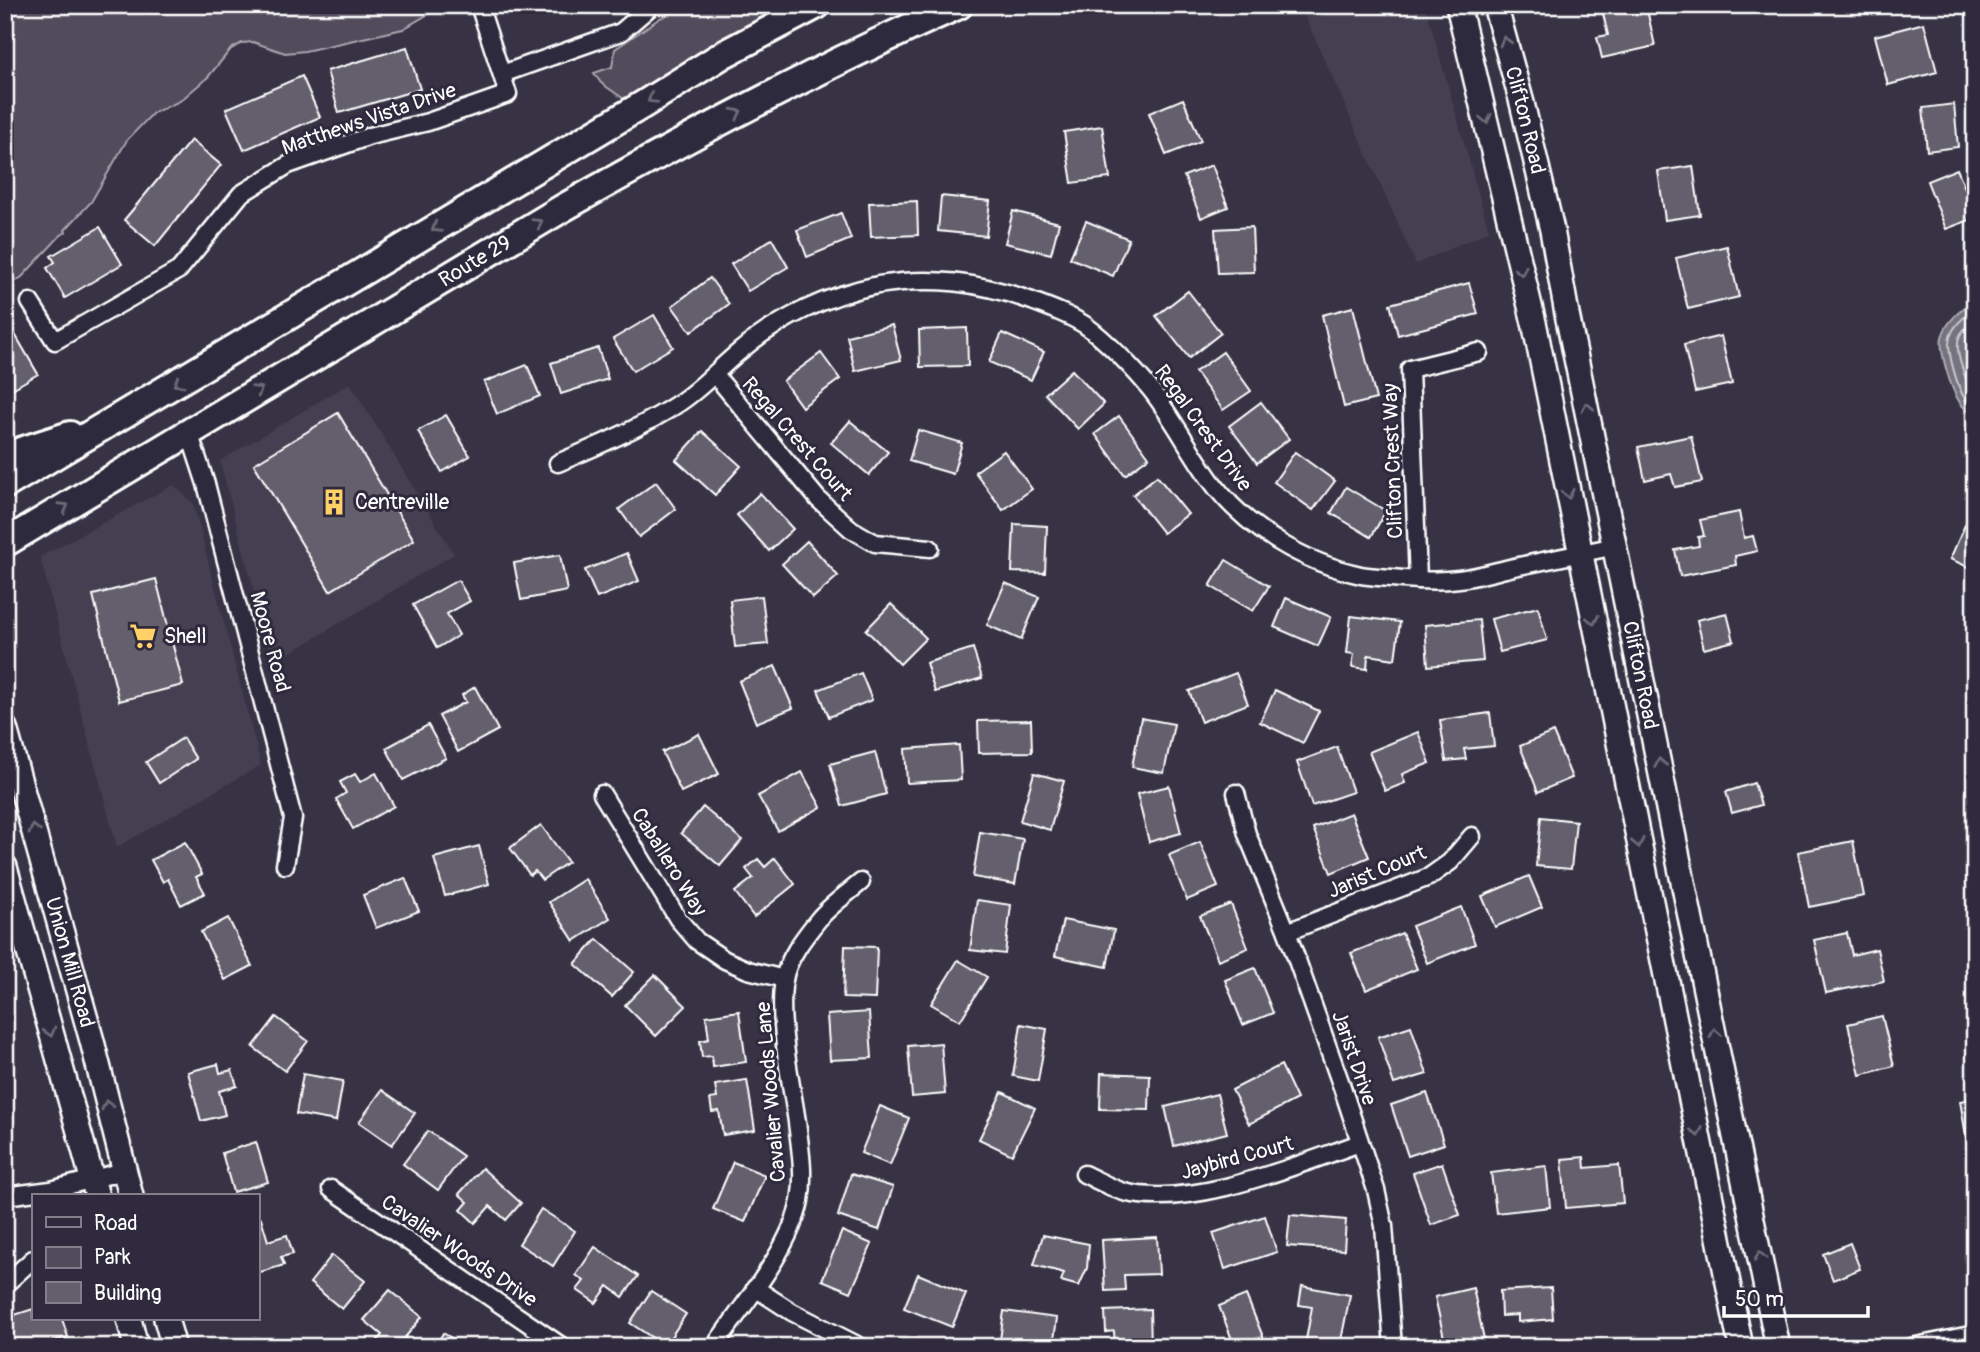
<svg xmlns="http://www.w3.org/2000/svg" width="1980" height="1352" font-family="Pangolin,sans-serif">
<style>
.built{fill:#444051}
.green{fill:#514c5c;stroke:#a8a6ae;stroke-width:2}
.water{fill:#76737f;stroke:#adabb2;stroke-width:2}
.lines{fill:none;stroke-linecap:round;stroke-linejoin:round}
.shore{stroke:#c8c7cc;stroke-width:2}
.building{fill:#635f6d;stroke:#fff;stroke-width:2}
.street-casing{stroke:#fff;stroke-width:21}
.secondary-casing{stroke:#fff;stroke-width:28}
.primary-casing{stroke:#fff;stroke-width:32}
.street{stroke:#2f2a3d;stroke-width:16}
.secondary{stroke:#2f2a3d;stroke-width:23}
.primary{stroke:#2f2a3d;stroke-width:26}
.oneway{stroke:#6d6a77}
.labels{text-anchor:middle;dominant-baseline:central;stroke-width:6;stroke-linejoin:round;paint-order:stroke}
.street-label{font-size:21px;fill:#fff;stroke:#2f2a3d}
.poi-label{font-size:21px;fill:#fff;stroke:#2f2a3d;text-anchor:start}
</style>
<rect width="100%" height="100%" fill="#373345"/>
<filter id="ink" filterUnits="userSpaceOnUse"><feTurbulence type="fractalNoise" baseFrequency=".0143" numOctaves="2"/><feDisplacementMap in="SourceGraphic" scale="14" xChannelSelector="R" yChannelSelector="G"/><feConvolveMatrix kernelMatrix="1 2 1 2 8 2 1 2 1" color-interpolation-filters="sRGB"/></filter>
<g filter="url(#ink)">
<g class="built">
<path d="M1300,5H1425L1489,231L1416,264Z"/>
<path d="M350,383L454,554L273,663L220,461Z"/>
<path d="M173,485L193,503L261,765L117,847L40,557Z"/>
</g>
<g class="green">
<path d="M5,5H434L435,10L403,29L305,51L285,53L253,42L242,43L231,49L208,77L180,101L153,113L127,140L91,202L65,230L66,232L60,236L22,277L5,288Z"/>
<path d="M688,5H837L730,56L641,94L624,99L601,83L594,73L612,67L615,49L660,18Z"/>
</g>
<path class="water" d="M1975,300V416C1969,412 1962,407 1959,401C1951,389 1939,351 1942,337C1946,322 1962,308 1975,300Z"/>
<g class="lines">
<g class="shore">
<path d="M1975,308C1965,317 1954,324 1950,337C1946,350 1958,390 1966,400C1969,403 1972,405 1975,407"/>
<path d="M1975,320C1968,326 1959,332 1958,342C1956,355 1967,385 1975,395"/>
</g>
</g>
<g class="building">
<path d="M1601,5H1646L1655,46L1602,58L1597,37L1608,35Z"/>
<path d="M1924,23L1937,72L1888,85L1875,36Z"/>
<path d="M407,47L420,89L339,113L327,71Z"/>
<path d="M302,76L320,117L244,150L226,109Z"/>
<path d="M1183,99L1201,141L1166,155L1149,113Z"/>
<path d="M1954,104L1958,147L1927,151L1923,108Z"/>
<path d="M1102,126L1110,178L1072,183L1064,132Z"/>
<path d="M191,140L221,165L155,246L124,220Z"/>
<path d="M1212,165L1228,207L1201,218L1184,176Z"/>
<path d="M1693,166L1700,215L1665,220L1658,171Z"/>
<path d="M1957,169L1975,212V218L1946,229L1927,181Z"/>
<path d="M941,196L990,201L986,236L938,231Z"/>
<path d="M917,201L918,235L871,237L869,203Z"/>
<path d="M1013,211L1059,223L1051,254L1005,243Z"/>
<path d="M841,213L851,239L807,257L797,230Z"/>
<path d="M1086,221L1129,239L1113,276L1070,258Z"/>
<path d="M100,227L122,264L65,298L47,268L55,262L51,256Z"/>
<path d="M1252,227L1254,272L1218,273L1215,229Z"/>
<path d="M772,239L788,267L748,291L731,264Z"/>
<path d="M1727,246L1739,297L1688,309L1676,258Z"/>
<path d="M710,278L729,304L691,332L672,306Z"/>
<path d="M1469,283L1478,314L1398,335L1390,304Z"/>
<path d="M1188,291L1221,333L1189,358L1156,316Z"/>
<path d="M1353,307L1376,399L1344,407L1322,315Z"/>
<path d="M654,315L673,347L633,371L613,339Z"/>
<path d="M5,317L38,374L7,392L5,389Z"/>
<path d="M892,325L901,360L855,371L847,336Z"/>
<path d="M967,328L968,366L920,367L919,330Z"/>
<path d="M1002,333L1044,352L1031,380L989,362Z"/>
<path d="M1721,336L1732,384L1695,392L1684,345Z"/>
<path d="M598,348L608,379L561,394L551,363Z"/>
<path d="M1223,352L1251,391L1223,410L1195,372Z"/>
<path d="M821,353L840,379L802,407L783,381Z"/>
<path d="M527,365L540,396L497,414L484,382Z"/>
<path d="M1072,370L1104,404L1078,429L1045,394Z"/>
<path d="M1261,402L1289,439L1257,463L1229,426Z"/>
<path d="M338,413L414,540L330,591L254,464Z"/>
<path d="M446,415L470,456L442,472L418,431Z"/>
<path d="M1119,416L1149,457L1125,475L1095,434Z"/>
<path d="M850,421L888,452L869,475L831,443Z"/>
<path d="M918,430L962,443L953,474L909,461Z"/>
<path d="M702,431L741,466L715,495L676,460Z"/>
<path d="M1691,436L1702,482L1675,487L1671,474L1645,480L1638,447Z"/>
<path d="M1004,451L1032,489L1003,510L975,472Z"/>
<path d="M1295,452L1335,481L1313,510L1274,482Z"/>
<path d="M1157,476L1188,514L1163,533L1133,495Z"/>
<path d="M656,482L676,509L639,537L619,509Z"/>
<path d="M1346,487L1386,511L1371,537L1331,513Z"/>
<path d="M760,493L793,529L769,551L737,515Z"/>
<path d="M1972,509L1975,510V570L1950,559Z"/>
<path d="M1739,512L1744,538L1753,536L1757,551L1735,556L1736,565L1680,576L1675,550L1699,546L1698,537L1704,536L1700,520Z"/>
<path d="M1014,524L1047,526L1045,573L1012,572Z"/>
<path d="M807,541L838,576L813,598L782,564Z"/>
<path d="M627,553L639,581L597,598L585,570Z"/>
<path d="M560,555L567,591L521,600L514,563Z"/>
<path d="M1226,560L1269,586L1253,611L1210,586Z"/>
<path d="M156,579L183,685L119,701L93,595Z"/>
<path d="M458,580L470,601L447,614L459,635L437,648L413,605Z"/>
<path d="M1005,583L1039,597L1021,640L987,625Z"/>
<path d="M762,596L768,644L735,647L730,600Z"/>
<path d="M1286,598L1331,617L1318,646L1274,627Z"/>
<path d="M891,604L926,638L900,664L866,630Z"/>
<path d="M1538,607L1547,640L1500,652L1491,619Z"/>
<path d="M1727,613L1734,641L1704,649L1697,620Z"/>
<path d="M1351,616L1400,622L1395,659L1368,655L1367,669L1352,667L1354,654L1347,653Z"/>
<path d="M1479,620L1483,661L1428,666L1425,625Z"/>
<path d="M973,648L982,678L935,692L926,663Z"/>
<path d="M775,666L793,708L756,723L739,681Z"/>
<path d="M861,673L872,700L829,717L818,690Z"/>
<path d="M1236,673L1248,704L1201,722L1189,691Z"/>
<path d="M475,687L498,730L458,752L439,716L466,702L462,695Z"/>
<path d="M1275,690L1319,711L1303,743L1260,722Z"/>
<path d="M1490,713L1494,746L1464,749L1466,759L1446,761L1440,720Z"/>
<path d="M1141,718L1174,724L1164,773L1132,767Z"/>
<path d="M1031,720L1032,752L979,753L978,721Z"/>
<path d="M428,725L446,758L403,780L386,748Z"/>
<path d="M1418,732L1430,763L1402,774L1405,783L1385,791L1369,752Z"/>
<path d="M1553,732L1572,778L1538,792L1520,746Z"/>
<path d="M699,734L719,774L681,792L662,752Z"/>
<path d="M183,738L196,759L159,783L146,762Z"/>
<path d="M959,745L961,780L907,783L905,749Z"/>
<path d="M1337,747L1353,792L1312,806L1297,762Z"/>
<path d="M875,752L886,794L842,806L830,764Z"/>
<path d="M802,772L821,807L778,831L758,796Z"/>
<path d="M376,773L394,806L353,829L336,799L346,793L340,782L355,774L360,782Z"/>
<path d="M1034,773L1064,781L1050,830L1020,821Z"/>
<path d="M1754,783L1761,805L1732,813L1726,792Z"/>
<path d="M1169,786L1181,833L1149,842L1137,794Z"/>
<path d="M703,807L742,840L720,866L681,833Z"/>
<path d="M1351,813L1369,857L1331,873L1313,828Z"/>
<path d="M1541,817L1576,821L1571,869L1536,866Z"/>
<path d="M541,825L568,862L542,880L535,871L530,875L510,848Z"/>
<path d="M980,832L1023,839L1015,884L973,877Z"/>
<path d="M1853,841L1864,896L1809,907L1798,852Z"/>
<path d="M185,842L202,874L196,877L205,893L181,905L168,879L163,882L151,860Z"/>
<path d="M1200,842L1218,887L1187,900L1169,855Z"/>
<path d="M479,846L489,884L445,896L434,858Z"/>
<path d="M775,858L795,884L754,917L735,892L753,878L746,869L758,859L765,867Z"/>
<path d="M1529,876L1542,907L1495,927L1482,896Z"/>
<path d="M405,878L419,911L376,928L363,895Z"/>
<path d="M585,879L610,918L574,941L549,902Z"/>
<path d="M977,900L1011,905L1005,954L970,950Z"/>
<path d="M1231,904L1248,948L1218,960L1200,916Z"/>
<path d="M1461,907L1475,944L1427,963L1412,926Z"/>
<path d="M228,918L252,966L225,980L201,932Z"/>
<path d="M1063,920L1114,930L1107,967L1055,956Z"/>
<path d="M1402,933L1417,969L1366,990L1351,953Z"/>
<path d="M1847,933L1852,955L1877,949L1884,981L1826,993L1814,940Z"/>
<path d="M597,939L634,972L612,997L575,964Z"/>
<path d="M845,946L877,947L875,999L843,998Z"/>
<path d="M958,960L987,977L960,1021L931,1004Z"/>
<path d="M1255,968L1273,1013L1243,1025L1225,980Z"/>
<path d="M655,975L686,1006L656,1036L625,1005Z"/>
<path d="M739,1011L746,1062L713,1067L712,1056L702,1057L700,1041L709,1039L706,1016Z"/>
<path d="M869,1012L872,1058L830,1060L827,1015Z"/>
<path d="M1882,1016L1894,1066L1860,1075L1848,1024Z"/>
<path d="M276,1017L308,1041L285,1071L253,1047Z"/>
<path d="M1021,1024L1047,1029L1038,1081L1013,1076Z"/>
<path d="M1411,1026L1427,1074L1394,1084L1378,1037Z"/>
<path d="M941,1043L945,1094L912,1097L908,1046Z"/>
<path d="M218,1064L220,1073L232,1070L237,1086L219,1091L225,1115L201,1121L188,1072Z"/>
<path d="M1281,1065L1297,1099L1249,1124L1232,1090Z"/>
<path d="M1101,1073L1150,1075L1149,1110L1100,1109Z"/>
<path d="M303,1074L343,1081L336,1121L296,1114Z"/>
<path d="M747,1080L755,1130L723,1135L719,1111L712,1112L710,1099L717,1098L715,1085Z"/>
<path d="M382,1090L415,1113L392,1145L359,1122Z"/>
<path d="M1002,1092L1035,1108L1012,1155L979,1139Z"/>
<path d="M1427,1093L1444,1144L1408,1156L1391,1105Z"/>
<path d="M1217,1094L1227,1133L1174,1146L1165,1107Z"/>
<path d="M1975,1098V1140L1967,1141L1960,1101Z"/>
<path d="M880,1106L909,1118L890,1165L861,1153Z"/>
<path d="M428,1131L463,1156L438,1190L403,1164Z"/>
<path d="M256,1142L268,1182L233,1192L222,1153Z"/>
<path d="M1584,1157L1585,1168L1619,1165L1623,1203L1566,1208L1562,1159Z"/>
<path d="M733,1162L765,1175L745,1222L713,1209Z"/>
<path d="M1442,1163L1460,1215L1431,1225L1413,1173Z"/>
<path d="M1546,1166L1550,1207L1496,1213L1491,1173Z"/>
<path d="M482,1168L521,1203L506,1220L490,1206L475,1223L461,1210L468,1202L459,1194Z"/>
<path d="M851,1174L893,1187L879,1230L838,1216Z"/>
<path d="M541,1209L575,1231L553,1266L519,1244Z"/>
<path d="M1290,1215L1346,1220L1344,1250L1287,1246Z"/>
<path d="M1265,1216L1277,1252L1225,1269L1213,1233Z"/>
<path d="M261,1218L268,1241L287,1235L293,1254L281,1257L284,1265L257,1273V1220Z"/>
<path d="M842,1231L872,1244L851,1292L822,1280Z"/>
<path d="M1043,1235L1089,1244L1087,1268L1079,1286L1061,1281L1064,1273L1034,1265Z"/>
<path d="M1157,1237L1159,1274L1124,1275L1125,1290L1105,1291L1102,1240Z"/>
<path d="M1850,1243L1860,1269L1833,1280L1823,1254Z"/>
<path d="M595,1247L638,1276L623,1297L608,1286L596,1303L577,1290L584,1281L576,1275Z"/>
<path d="M332,1255L365,1281L342,1309L310,1283Z"/>
<path d="M918,1274L966,1294L952,1327L904,1308Z"/>
<path d="M1302,1286L1350,1295L1340,1346L1306,1340L1312,1307L1299,1305Z"/>
<path d="M1473,1288L1484,1339L1446,1347L1435,1297Z"/>
<path d="M1551,1288L1553,1319L1518,1322V1315L1501,1316L1500,1291Z"/>
<path d="M390,1290L422,1317L397,1347H375L373,1346L382,1335L364,1320Z"/>
<path d="M651,1291L686,1314L665,1346L630,1323Z"/>
<path d="M1246,1295L1266,1344L1260,1347H1235L1219,1306Z"/>
<path d="M33,1309V1319H62L68,1337L34,1347H5V1318Z"/>
<path d="M1150,1309L1151,1347H1115L1114,1331L1106,1332L1105,1311Z"/>
<path d="M1004,1311L1057,1318L1053,1347H999Z"/>
<path d="M443,1333L467,1347H435Z"/>
</g>
<g class="lines">
<g class="street-casing">
<g id="street">
<path d="M502,74L621,32L649,8V5"/>
<path d="M30,302L55,341L179,270L241,194L288,165L370,136L428,122L508,94L479,5"/>
<path d="M715,375L818,499L851,529L875,543L930,548"/>
<path d="M189,432L206,484L293,818L285,865"/>
<path d="M558,463C599,445 641,428 679,403C702,388 719,368 740,351C779,318 828,295 878,285C931,276 978,282 1029,300C1048,307 1068,314 1085,325C1106,340 1135,370 1151,390C1174,419 1190,452 1212,482C1246,529 1305,563 1361,575C1371,577 1382,577 1392,578C1414,580 1437,582 1459,579C1477,577 1496,571 1514,567C1548,560 1582,553 1616,546"/>
<path d="M1418,580L1410,369L1479,352"/>
<path d="M1236,793L1247,834L1287,932L1342,1087L1376,1190L1384,1226L1393,1347"/>
<path d="M602,794L678,919L697,941L725,960L748,970L784,979"/>
<path d="M1287,932L1429,877L1450,862L1472,836"/>
<path d="M1084,1174C1097,1180 1111,1188 1124,1192C1191,1210 1296,1165 1360,1143"/>
<path d="M331,1189L563,1347"/>
<path d="M5,1196L51,1190L124,1171"/>
<path d="M5,1282L10,1280L33,1259"/>
<path d="M755,1288L792,1312L861,1347"/>
<path d="M714,1347C742,1306 790,1250 800,1201C805,1174 800,1148 797,1122C791,1081 777,1019 784,980C787,959 805,936 818,920C829,906 847,894 861,882"/>
<path d="M1911,1347L1975,1334"/>
</g>
</g>
<g class="secondary-casing">
<g id="secondary">
<path d="M1458,5L1535,327L1741,1347"/>
<path id="s1" d="M1495,5L1522,103L1552,230L1567,314L1778,1347"/>
<path id="s2" d="M5,728L92,1041L131,1196"/>
<path d="M5,867L97,1196"/>
<path d="M129,1319L136,1347"/>
<path d="M166,1319L174,1347"/>
</g>
</g>
<g class="primary-casing">
<g id="primary">
<path d="M5,456L70,435"/>
<path d="M5,485L644,104L724,54L817,5"/>
<path id="s3" d="M5,543L563,208C692,135 823,65 959,5"/>
</g>
</g>
<use href="#street" class="street"/>
<use href="#secondary" class="secondary"/>
<use href="#primary" class="primary"/>
</g>
<defs><path id="oneway-chevron" d="M-2-3.5L2.5 0L-2 3.5" fill="none" stroke-width="1.6" stroke-linecap="round" stroke-linejoin="round" transform="scale(1.75)"/></defs>
<g class="oneway">
<use href="#oneway-chevron" transform="translate(1505 41) rotate(-105)"/>
<use href="#oneway-chevron" transform="translate(652 99) rotate(148)"/>
<use href="#oneway-chevron" transform="translate(737 113) rotate(-28)"/>
<use href="#oneway-chevron" transform="translate(1486 119) rotate(77)"/>
<use href="#oneway-chevron" transform="translate(538 223) rotate(-31)"/>
<use href="#oneway-chevron" transform="translate(436 228) rotate(149)"/>
<use href="#oneway-chevron" transform="translate(1521 271) rotate(77)"/>
<use href="#oneway-chevron" transform="translate(178 383) rotate(149)"/>
<use href="#oneway-chevron" transform="translate(258 390) rotate(-31)"/>
<use href="#oneway-chevron" transform="translate(1587 407) rotate(-102)"/>
<use href="#oneway-chevron" transform="translate(1568 494) rotate(78)"/>
<use href="#oneway-chevron" transform="translate(64 507) rotate(-31)"/>
<use href="#oneway-chevron" transform="translate(1593 620) rotate(79)"/>
<use href="#oneway-chevron" transform="translate(1660 763) rotate(-101)"/>
<use href="#oneway-chevron" transform="translate(34 829) rotate(-105)"/>
<use href="#oneway-chevron" transform="translate(1638 843) rotate(78)"/>
<use href="#oneway-chevron" transform="translate(50 1032) rotate(74)"/>
<use href="#oneway-chevron" transform="translate(1715 1033) rotate(-101)"/>
<use href="#oneway-chevron" transform="translate(107 1105) rotate(-104)"/>
<use href="#oneway-chevron" transform="translate(1697 1132) rotate(79)"/>
<use href="#oneway-chevron" transform="translate(1760 1256) rotate(-101)"/>
</g>
</g>
<defs>
<g id="building-bare" transform="scale(2.1)"><path d="M-4-6H4V6H1V3H-1V6H-4ZM-2.5-4.3h1.7v1.8h-1.7ZM.8-4.3h1.7v1.8H.8ZM-2.5-1h1.7V.8h-1.7ZM.8-1h1.7V.8H.8Z" fill="#ffd166" stroke="#2f2a3d" stroke-width="2.5" paint-order="stroke"/></g>
<g id="supermarket-bare" transform="scale(2.1)"><path d="M-6-5.5h2.5l.6 2H6L4.5 2H-2.5L-4.4-4H-6ZM-1.5 3.2a1.3 1.3 0 1 0 .1 0ZM3 3.2a1.3 1.3 0 1 0 .1 0Z" fill="#ffd166" stroke="#2f2a3d" stroke-width="2.5" paint-order="stroke"/></g>
</defs>
<g fill-rule="evenodd">
<use href="#building-bare" x="334" y="502"/>
<use href="#supermarket-bare" x="143" y="636"/>
</g>
<g class="labels">
<g class="street-label">
<text transform="translate(369 119) rotate(-19)">Matthews Vista Drive</text>
<text stroke="none"><textPath href="#s1" startOffset="119">Clifton Road</textPath></text>
<text stroke="none"><textPath href="#s3" startOffset="548">Route 29</textPath></text>
<text transform="translate(1203 428) rotate(54)">Regal Crest Drive</text>
<text transform="translate(797 439) rotate(49)">Regal Crest Court</text>
<text transform="translate(1393 461) rotate(-92)">Clifton Crest Way</text>
<text transform="translate(270 642) rotate(75)">Moore Road</text>
<text stroke="none"><textPath href="#s1" startOffset="686">Clifton Road</textPath></text>
<text transform="translate(669 862) rotate(58)">Caballero Way</text>
<text transform="translate(1377 872) rotate(-23)">Jarist Court</text>
<text stroke="none"><textPath href="#s2" startOffset="243">Union Mill Road</textPath></text>
<text transform="translate(1354 1058) rotate(71)">Jarist Drive</text>
<text transform="translate(771 1092) rotate(-95)">Cavalier Woods Lane</text>
<text transform="translate(1237 1158) rotate(-15)">Jaybird Court</text>
<text transform="translate(459 1251) rotate(34)">Cavalier Woods Drive</text>
</g>
<g class="poi-label">
<text x="355" y="502">Centreville</text>
<text x="164" y="636">Shell</text>
</g>
</g>
<rect width="1980" height="1352" fill="none" stroke="#2f2a3d" stroke-width="28"/>
<rect x="14" y="14" width="1952" height="1324" fill="none" stroke="#fff" stroke-width="2.5" filter="url(#ink)"/>
<rect x="32" y="1194" width="228" height="126" fill="#2f2a3d" stroke="#827f8b" stroke-width="2"/>
<rect x="46" y="1217" width="35" height="10" fill="#2f2a3d" stroke="#827f8b" stroke-width="2"/>
<text x="94" y="1230" font-size="21" fill="#ffffff">Road</text>
<rect x="46" y="1247" width="35" height="21" fill="#514c5c" stroke="#827f8b" stroke-width="2"/>
<text x="94" y="1264" font-size="21" fill="#ffffff">Park</text>
<rect x="46" y="1282" width="35" height="21" fill="#635f6d" stroke="#827f8b" stroke-width="2"/>
<text x="94" y="1300" font-size="21" fill="#ffffff">Building</text>
<path d="M1724 1306v10h144v-10" fill="none" stroke="#ffffff" stroke-width="3.5"/>
<text x="1735" y="1306" font-size="21" fill="#ffffff" stroke="#2f2a3d" stroke-width="5" paint-order="stroke">50 m</text>
</svg>
